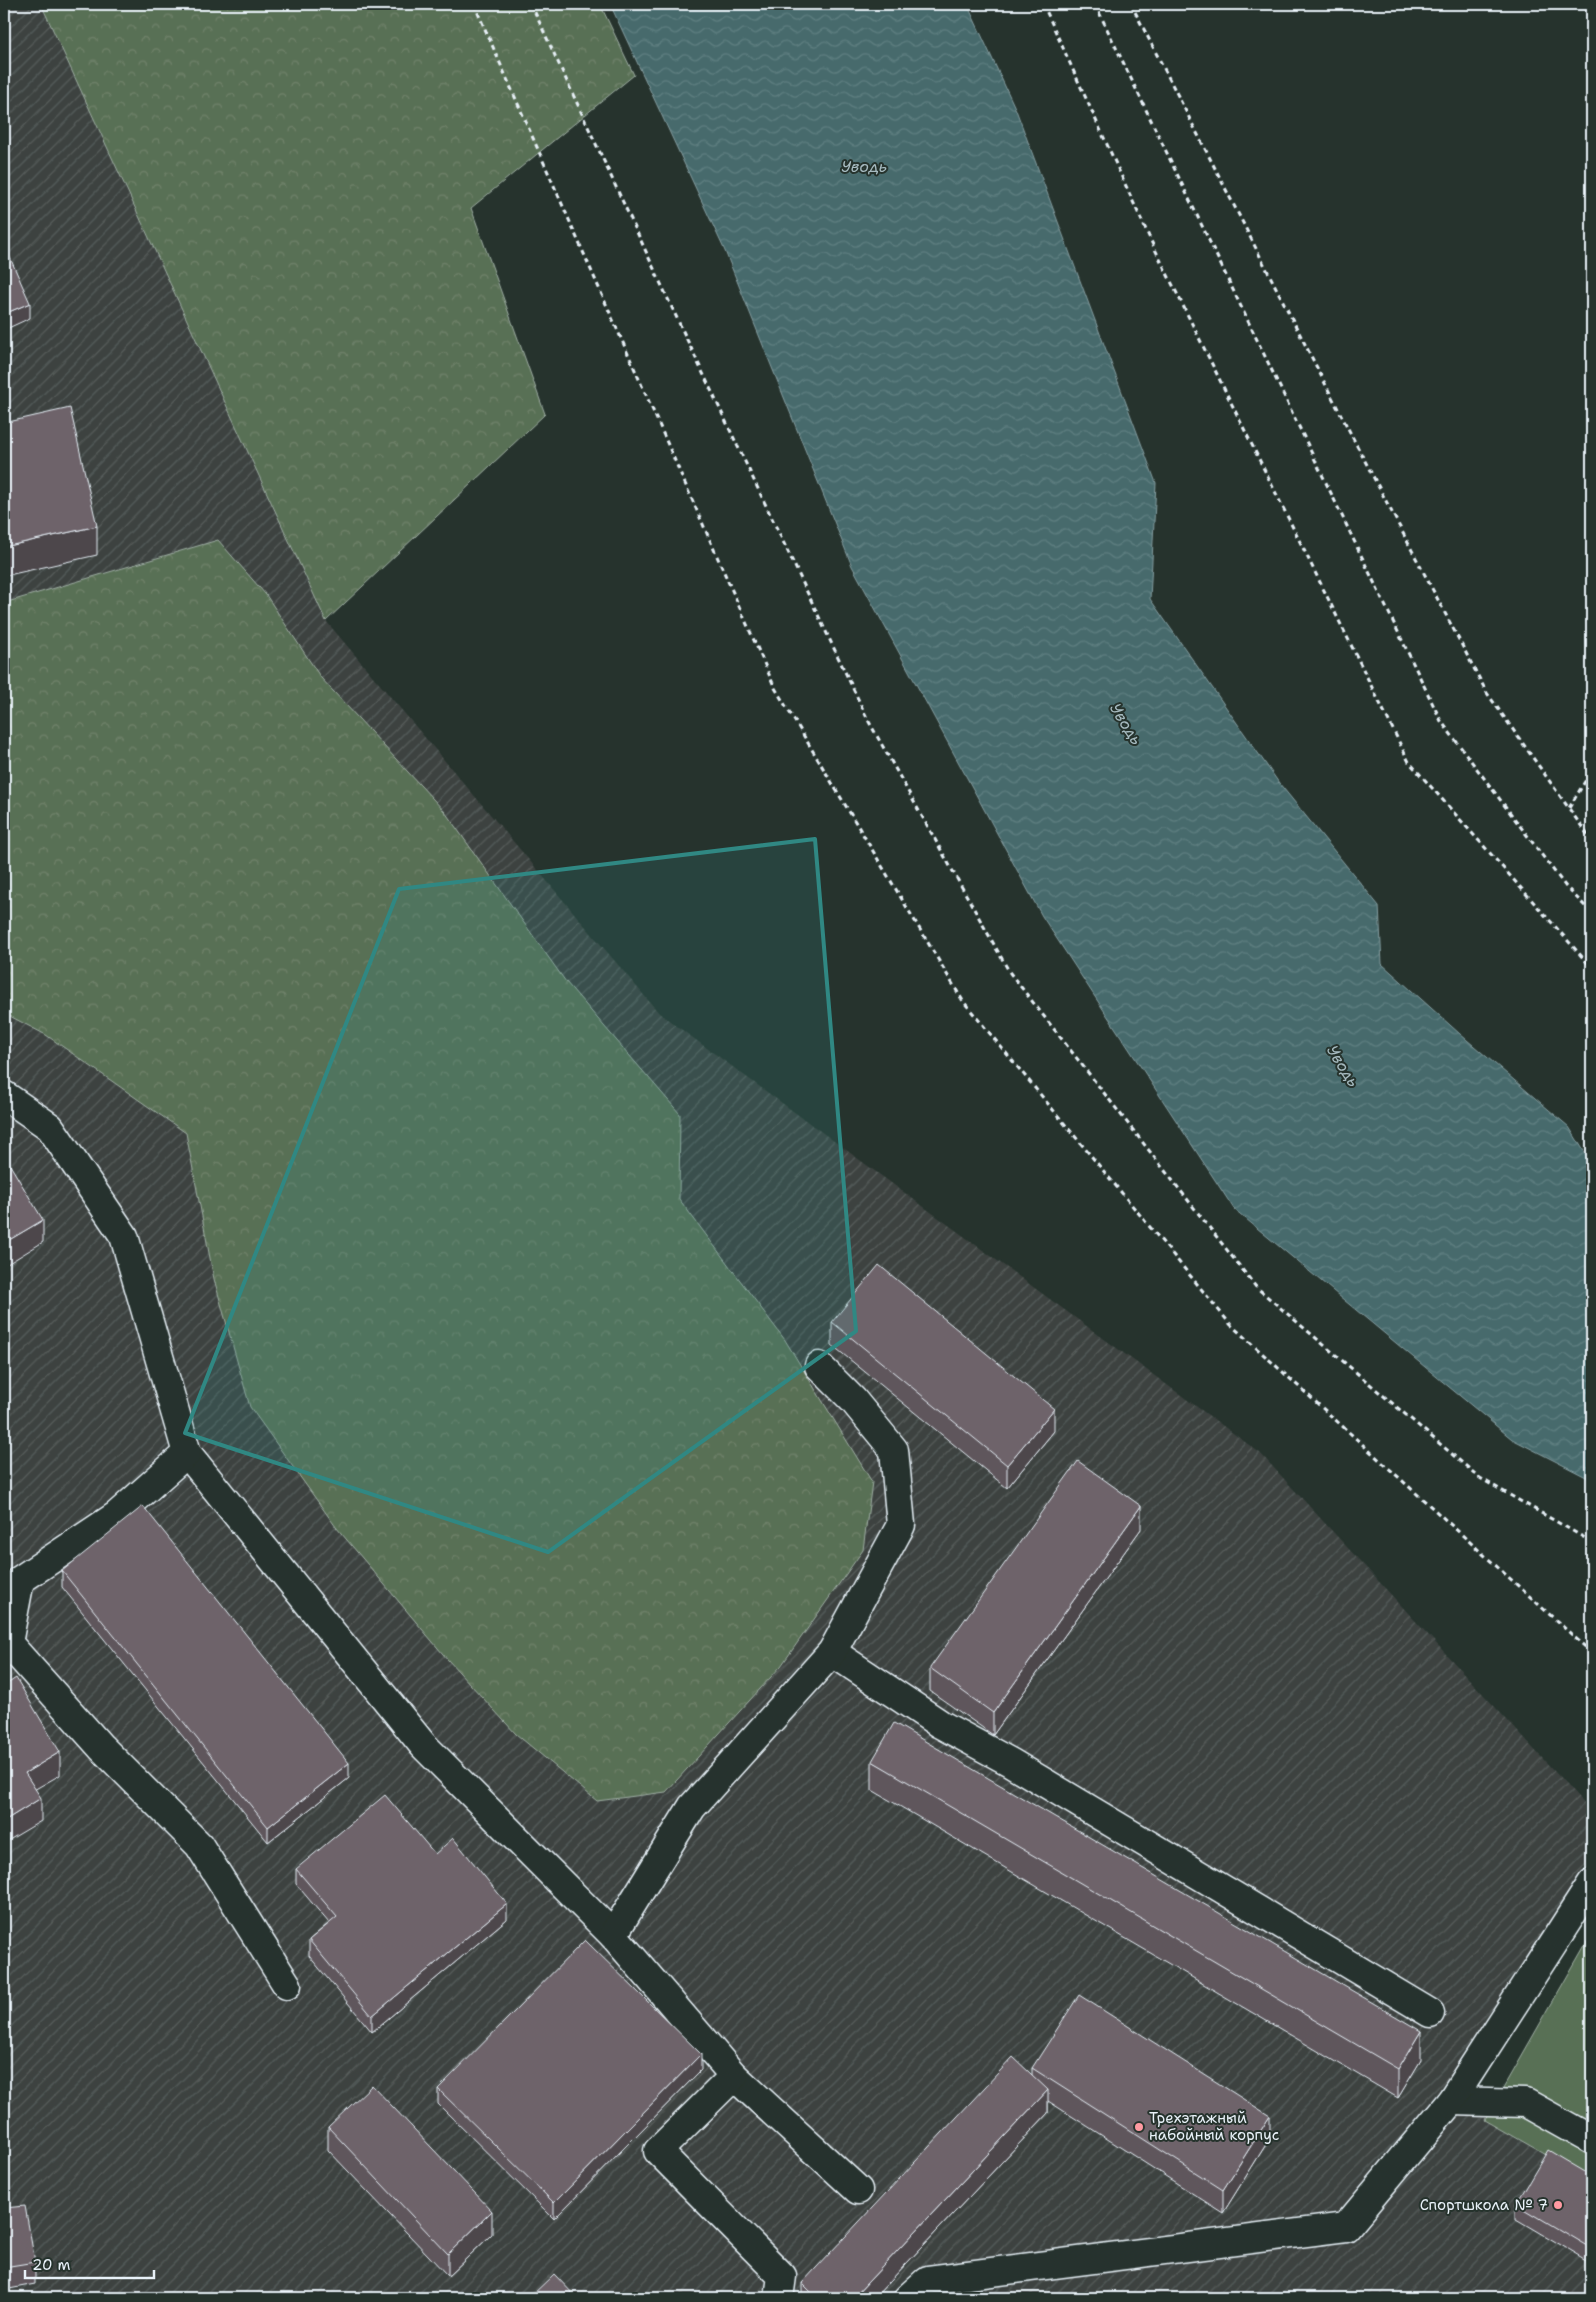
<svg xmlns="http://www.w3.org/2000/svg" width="1596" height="2302" font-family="'Shantell Sans',sans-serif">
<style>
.industrial{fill:url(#industrial-furrows)}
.forest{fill:url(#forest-crowns);stroke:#a0b0a6}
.pitch{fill:#596f54;stroke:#a0b0a6}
.water{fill:url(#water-waves);stroke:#87a0a4}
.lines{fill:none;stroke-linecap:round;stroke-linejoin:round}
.minor-casing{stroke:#e8f1f8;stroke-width:31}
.path{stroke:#e8f1f8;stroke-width:3;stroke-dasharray:5 4;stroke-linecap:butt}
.minor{stroke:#26332d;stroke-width:28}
.wall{fill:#5f565c;stroke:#e8f1f8}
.shaded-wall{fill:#4d464b;stroke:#e8f1f8}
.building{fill:#6e646b;stroke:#e8f1f8}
.marked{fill:#308883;fill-opacity:0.2;stroke:#308883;stroke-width:4;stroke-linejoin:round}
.poi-dot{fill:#ff9aa2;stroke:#26332d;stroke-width:2}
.labels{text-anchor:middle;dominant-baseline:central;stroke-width:4;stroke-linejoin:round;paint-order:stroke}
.poi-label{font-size:15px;fill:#e8f1f8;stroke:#26332d;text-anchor:start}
.water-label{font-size:16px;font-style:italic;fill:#a7bbc0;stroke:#26332d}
</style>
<defs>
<pattern id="industrial-furrows" width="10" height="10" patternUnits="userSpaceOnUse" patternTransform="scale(1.25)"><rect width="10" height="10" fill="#3c4240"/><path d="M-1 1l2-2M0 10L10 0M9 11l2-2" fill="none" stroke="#585e5c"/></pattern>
<pattern id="forest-crowns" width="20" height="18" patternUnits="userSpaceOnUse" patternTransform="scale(1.25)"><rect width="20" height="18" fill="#596f54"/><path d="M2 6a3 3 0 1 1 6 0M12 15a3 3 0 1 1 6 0" fill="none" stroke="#71846d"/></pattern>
<pattern id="water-waves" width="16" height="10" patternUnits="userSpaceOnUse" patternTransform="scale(1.25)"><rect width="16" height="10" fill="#466a6c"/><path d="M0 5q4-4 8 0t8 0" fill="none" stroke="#618082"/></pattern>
</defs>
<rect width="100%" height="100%" fill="#26332d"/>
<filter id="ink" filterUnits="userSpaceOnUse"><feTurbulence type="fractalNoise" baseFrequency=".02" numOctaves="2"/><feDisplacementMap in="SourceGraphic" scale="10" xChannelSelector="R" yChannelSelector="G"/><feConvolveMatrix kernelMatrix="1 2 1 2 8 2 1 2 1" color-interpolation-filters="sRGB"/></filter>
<g filter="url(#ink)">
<g class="industrial">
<path d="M4,4H41L326,621L659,1013L1260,1453L1592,1812V1854L1445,2098L1340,2221L897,2298H4Z"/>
<path d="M1467,2102L1592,2129V2298H919L936,2283L1344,2235Z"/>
</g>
<g class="forest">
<path d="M41,4H600L634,75L471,208L545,414L326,621Z"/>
<path d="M218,540L266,595L321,678L445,812L566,982L680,1114L679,1199L785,1340L872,1482L863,1550L781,1666L666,1792L597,1801L516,1734L448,1660L336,1527L250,1407L214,1279L186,1133L46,1035L4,1013V603Z"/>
</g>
<path class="pitch" d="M1592,1933V2181L1485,2120Z"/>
<path class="water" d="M610,4H967L1016,110L1156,483L1150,599L1279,783L1379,906L1382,964L1460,1034L1569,1127L1592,1164V1480L1512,1439L1234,1209L1042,916L852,566L725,251Z"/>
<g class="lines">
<g class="minor-casing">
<g id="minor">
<path d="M4,1095L50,1127L124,1236L187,1453L423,1745L613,1935"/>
<path d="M187,1453L116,1516L20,1580L8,1643L101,1747L199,1845L287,1985"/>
<path d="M832,1652L940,1724L1010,1762L1430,2013"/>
<path d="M734,2076L858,2190"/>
<path d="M1451,2101L1526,2103L1592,2140"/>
<path d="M779,2298L782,2276L658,2151L734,2076L613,1935L692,1807L832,1652L901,1525L894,1450L853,1400L819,1366"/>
<path d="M908,2298L928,2280L1346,2227L1451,2101L1592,1883"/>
</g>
</g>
<g class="path">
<path d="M474,4L775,688L963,1001L1231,1325L1592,1653"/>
<path d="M531,4L681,327L868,720L1010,973L1256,1287L1480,1478L1592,1542"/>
<path d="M1043,4L1151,241L1409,762L1592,968"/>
<path d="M1095,4L1441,721L1566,887L1592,913"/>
<path d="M1131,4L1355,442L1487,693L1592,841"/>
<path d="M1569,808L1592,770"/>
</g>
<use href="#minor" class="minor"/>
</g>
<g class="wall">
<path d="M832,1322L1054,1431L1007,1488L832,1345Z"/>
<path d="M1141,1529L993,1735L930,1691V1668Z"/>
<path d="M62,1571L349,1778L268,1842L62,1587Z"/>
<path d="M872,1761L1421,2060L1398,2098L872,1790Z"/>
<path d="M435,1854L507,1919L372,2032L309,1956V1940L329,1923L296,1884V1869Z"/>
<path d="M1032,2068L1270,2138L1223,2213L1048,2101V2113L874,2298H802V2283L1032,2075Z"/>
<path d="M701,2070L554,2219L438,2104V2089Z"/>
<path d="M328,2127L492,2234L448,2276L328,2150Z"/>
<path d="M1592,2176V2264L1516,2219V2204Z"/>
<path d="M4,2208L35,2262V2284L4,2290Z"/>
</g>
<g class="shaded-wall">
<path d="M30,303V318L4,330V314Z"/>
<path d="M97,526V555L4,576V547Z"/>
<path d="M43,1220V1242L4,1266V1243Z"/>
<path d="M1054,1409V1431L1007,1488V1465Z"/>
<path d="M1141,1506V1529L993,1735V1713Z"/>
<path d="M60,1752V1775L25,1795V1773Z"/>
<path d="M349,1763V1778L268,1842V1827Z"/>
<path d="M41,1798V1821L4,1843V1821Z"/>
<path d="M507,1904V1919L372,2032V2016Z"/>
<path d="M1421,2031V2060L1398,2098V2069Z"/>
<path d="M701,2054V2070L554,2219V2203Z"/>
<path d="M1048,2090V2113L874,2298H853Z"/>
<path d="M1270,2116V2138L1223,2213V2190Z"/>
<path d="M492,2211V2234L448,2276V2254Z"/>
</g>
<g class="building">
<path d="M4,244L30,303L4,314Z"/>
<path d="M70,408L97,526L4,547V423Z"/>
<path d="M4,1155L43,1220L4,1243Z"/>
<path d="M879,1265L1054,1409L1007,1465L832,1322Z"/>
<path d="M1078,1461L1141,1506L993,1713L930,1668Z"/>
<path d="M143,1506L349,1763L268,1827L62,1571Z"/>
<path d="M16,1678L60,1752L25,1773L41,1798L4,1821V1686Z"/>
<path d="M894,1723L1421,2031L1398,2069L872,1761Z"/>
<path d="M385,1795L435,1854L453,1838L507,1904L372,2016L309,1940L337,1917L296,1869Z"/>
<path d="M585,1940L701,2054L554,2203L438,2089Z"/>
<path d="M1079,1995L1270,2116L1223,2190L1032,2068Z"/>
<path d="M1013,2057L1048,2090L853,2298H817L802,2283Z"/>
<path d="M372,2085L492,2211L448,2254L328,2127Z"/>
<path d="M1548,2150L1592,2176V2249L1516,2204Z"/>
<path d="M25,2206L35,2262L4,2267V2208Z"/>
<path d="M554,2274L577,2298H529Z"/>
</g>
</g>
<path class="marked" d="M815,839L856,1331L548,1552L185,1433L399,889Z"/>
<g class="poi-dot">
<circle cx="1139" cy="2127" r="5"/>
<circle cx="1558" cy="2205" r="5"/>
</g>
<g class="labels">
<g class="poi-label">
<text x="1149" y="2118">Трехэтажный<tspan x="1149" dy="17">набойный корпус</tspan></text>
<text x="1548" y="2205" text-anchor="end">Спортшкола № 7</text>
</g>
<g class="water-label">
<text x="864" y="166">Уводь</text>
<text transform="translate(1126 724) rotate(58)">Уводь</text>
<text transform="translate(1343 1066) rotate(58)">Уводь</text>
</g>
</g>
<rect width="1596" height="2302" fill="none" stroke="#26332d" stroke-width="20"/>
<rect x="10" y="10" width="1576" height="2282" fill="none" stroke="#e8f1f8" stroke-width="2" filter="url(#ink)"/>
<path d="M25 2270v8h129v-8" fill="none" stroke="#e8f1f8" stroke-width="2.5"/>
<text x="32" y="2270" font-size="15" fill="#e8f1f8" stroke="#26332d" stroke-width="4" paint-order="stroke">20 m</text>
</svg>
